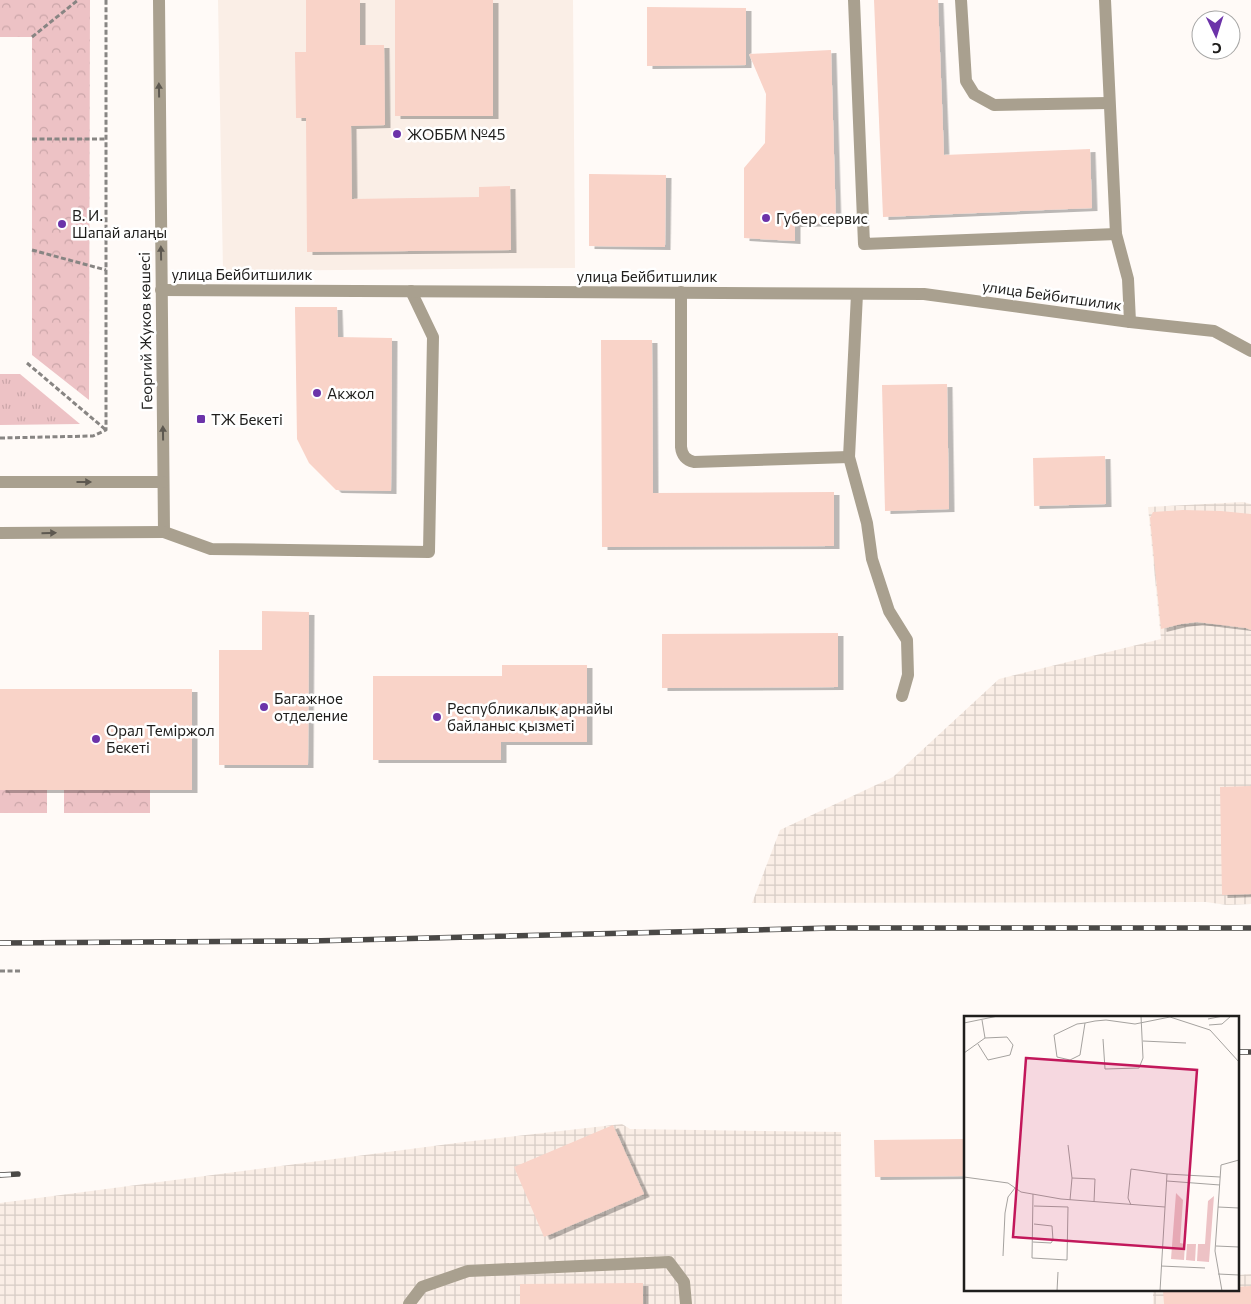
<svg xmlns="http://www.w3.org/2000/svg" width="1251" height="1304" font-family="Commissioner,sans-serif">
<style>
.built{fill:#faeee6}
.industrial{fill:url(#industrial-grid)}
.grass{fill:url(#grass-tufts)}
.forest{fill:url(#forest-crowns)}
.building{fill:#f9d3c8;filter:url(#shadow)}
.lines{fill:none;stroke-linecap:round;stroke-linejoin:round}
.path{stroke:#888583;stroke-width:3;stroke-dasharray:5 2.5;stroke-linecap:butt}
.minor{stroke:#a9a08f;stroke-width:12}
.rail-casing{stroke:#4a4846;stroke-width:5.5}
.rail{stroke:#fff;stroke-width:4;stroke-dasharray:11;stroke-linecap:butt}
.oneway{fill:#5d5850}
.poi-dot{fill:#6c33a9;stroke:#fff;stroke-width:2}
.labels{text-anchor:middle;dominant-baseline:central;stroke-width:5;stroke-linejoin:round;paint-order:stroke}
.poi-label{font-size:15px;fill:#1f1e1c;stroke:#fff;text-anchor:start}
.street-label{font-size:15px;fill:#1f1e1c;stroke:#fff}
.inset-road{fill:none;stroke:#a5a29f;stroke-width:1}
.view{fill:#c2185b;fill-opacity:0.15;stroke:#c2185b;stroke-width:2.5}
.inset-edge{fill:none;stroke:#1f1e1c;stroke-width:2.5}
</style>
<defs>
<pattern id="industrial-grid" width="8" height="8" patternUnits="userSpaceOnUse" patternTransform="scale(1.25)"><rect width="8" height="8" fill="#faeee6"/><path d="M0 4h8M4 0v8" fill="none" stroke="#d6ccc5"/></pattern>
<pattern id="grass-tufts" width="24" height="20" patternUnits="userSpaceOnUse" patternTransform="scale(1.25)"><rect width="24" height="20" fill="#edc2c5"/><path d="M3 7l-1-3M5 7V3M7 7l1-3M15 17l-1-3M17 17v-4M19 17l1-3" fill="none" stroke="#cba6a9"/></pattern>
<pattern id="forest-crowns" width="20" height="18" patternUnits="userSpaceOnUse" patternTransform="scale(1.25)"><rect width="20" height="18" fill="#edc2c5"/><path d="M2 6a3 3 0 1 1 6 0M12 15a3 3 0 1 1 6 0" fill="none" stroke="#cba6a9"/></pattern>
<filter id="shadow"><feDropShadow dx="5.5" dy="3" stdDeviation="0" flood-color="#0004"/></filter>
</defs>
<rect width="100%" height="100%" fill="#fffaf7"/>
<path class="built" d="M218,0H573L575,268L223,271Z"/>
<g class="industrial">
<path d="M1243,502L1251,504V904L1227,905L1206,902L752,903L780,830L893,777L999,679L1161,639L1148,507Z"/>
<path d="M622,1124L630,1129L841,1132L842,1304H0V1203L464,1142Z"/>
<path d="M1251,1274V1304H1153V1290H1237V1275Z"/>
</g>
<path class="grass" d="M0,374H20L80,424L0,425Z"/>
<g class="forest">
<path d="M0,0H90L89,400L32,355V37H0Z"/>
<rect x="0" y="790" width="47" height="23"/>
<rect x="64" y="790" width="86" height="23"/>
</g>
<g class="building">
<path d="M306,0H360V45H384L385,125L351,126L352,199L479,197V187L510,186L511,250L307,252L306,118H296L295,52H306Z"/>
<rect x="395" y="0" width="98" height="116"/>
<path d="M874,0H938L944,155L1090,149L1092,208L883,217Z"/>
<path d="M647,7L746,8V65L647,66Z"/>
<path d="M831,50L836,223L795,224V241L744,238V168L765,143L766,94L749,54Z"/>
<path d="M589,174L666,175L665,247L589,246Z"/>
<path d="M295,307H337L338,337L392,338L391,491L336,490L309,463L297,439Z"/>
<path d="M601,340H652L653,493L834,492V546L602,547Z"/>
<path d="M947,384L949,509L885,511L882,385Z"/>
<path d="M1105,456L1106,504L1034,506L1033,458Z"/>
<path d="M1183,510L1221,511L1251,514V630L1246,628L1197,622L1181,624L1161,629L1150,518L1153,512Z"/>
<path d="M262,611L309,612L308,765H219V650H262Z"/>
<path d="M838,633V687L662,688V634Z"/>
<path d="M502,665H587V742H501V760H373V676H502Z"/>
<rect x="0" y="689" width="192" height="101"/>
<path d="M1251,786V894L1222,895L1220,787Z"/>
<path d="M613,1125L644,1194L544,1237L514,1167Z"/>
<path d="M965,1139V1176L875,1177L874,1140Z"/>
<path d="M643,1283V1304H520V1284Z"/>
<path d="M1251,1286V1304H1164L1163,1290H1237V1287Z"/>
</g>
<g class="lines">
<g class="path">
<path d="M32,37L78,0"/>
<path d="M32,139H106"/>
<path d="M32,250L106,270"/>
<path d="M27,363L106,430"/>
<path d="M0,438L93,436L106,430V0"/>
<path d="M0,971H22"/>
</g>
<g class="minor">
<path d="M159,0L164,532L211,549L429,552L433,337L411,291"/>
<path d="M854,0L864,244L1116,234"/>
<path d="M961,0L966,81L974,94L994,105L1109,103"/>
<path d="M1105,0L1116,234L1128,279L1130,322"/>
<path d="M161,290L924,294L1130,322L1214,331L1251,351"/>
<path d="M681,292V447C682,456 686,460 694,462L849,457"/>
<path d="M857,294L849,457L867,523L872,559L889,611L907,640L908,675L902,696"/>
<path d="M0,482H163"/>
<path d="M0,533L164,532"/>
<path d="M409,1304L422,1287L468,1271L669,1262L684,1282L686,1304"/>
</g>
<g class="rail-casing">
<g id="rail">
<path d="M0,943L311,941L831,928H1251"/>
<path d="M1237,1052H1251"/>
<path d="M0,1175L18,1174"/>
</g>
</g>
<use href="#rail" class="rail"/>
</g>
<defs><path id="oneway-solid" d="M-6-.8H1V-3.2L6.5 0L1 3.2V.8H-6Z" transform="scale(1.25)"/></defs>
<g class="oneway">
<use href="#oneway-solid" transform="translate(159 90) rotate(-91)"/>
<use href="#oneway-solid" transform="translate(161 253) rotate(-91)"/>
<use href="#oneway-solid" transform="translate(163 433) rotate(-91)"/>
<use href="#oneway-solid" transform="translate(84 482)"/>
<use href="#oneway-solid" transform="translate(49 533) rotate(-1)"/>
</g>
<g class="poi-dot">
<circle cx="397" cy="134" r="5"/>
<circle cx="766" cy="218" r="5"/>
<circle cx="62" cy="224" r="5"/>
<circle cx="317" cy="393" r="5"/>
<rect x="196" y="414" width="10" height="10" rx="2.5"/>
<circle cx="264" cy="707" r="5"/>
<circle cx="437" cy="717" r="5"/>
<circle cx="96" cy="739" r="5"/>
</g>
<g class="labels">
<g class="poi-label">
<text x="407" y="134">ЖОББМ №45</text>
<text x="72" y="215">В. И.<tspan x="72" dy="17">Шапай алаңы</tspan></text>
<text x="776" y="218">Губер сервис</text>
<text x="327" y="393">Акжол</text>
<text x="211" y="419">ТЖ Бекеті</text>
<text x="274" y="698">Багажное<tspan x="274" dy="17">отделение</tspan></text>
<text x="447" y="708">Республикалық арнайы<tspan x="447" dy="17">байланыс қызметі</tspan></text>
<text x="106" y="730">Орал Теміржол<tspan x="106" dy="17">Бекеті</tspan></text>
</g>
<g class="street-label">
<text x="242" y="274">улица Бейбитшилик</text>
<text x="647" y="276">улица Бейбитшилик</text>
<text transform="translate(1052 295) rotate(8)">улица Бейбитшилик</text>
<text transform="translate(145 331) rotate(-91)">Георгий Жуков көшесі</text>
</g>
</g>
<g transform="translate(964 1016)">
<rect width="275" height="275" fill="#fffaf7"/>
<path d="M223,228H232L231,245L222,244Z" fill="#edc2c5"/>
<path d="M212,177L219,184L216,227L221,228L220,244L207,243ZM250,180L245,246L233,245L234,228H241L244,185Z" fill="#edc2c5"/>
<path class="inset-road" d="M244,3L259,0M0,7L34,0M121,7L116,39L106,44L93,41L90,19L113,8L121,7L131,5L142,4L171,8L206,1L246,14L275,46M245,9L258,8L267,0M139,23L141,53L175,52L179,42L177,0M179,25L222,27M14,28L24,44L46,39L49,29L43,21L21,22M0,37L21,22L18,4M104,129L108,162L106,184M203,158L256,161M0,161L44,167L57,176L97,183L201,191M108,162L131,163L130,186M203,165L256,169M69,178L68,242L103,244L104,191L70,190M167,189L164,182L167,153L203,158L196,275M254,191L275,192M69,226L87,227L89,224L88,210L70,208M252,230L275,231M39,240L41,197L44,181L51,172M197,250L241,252M254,258L275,259M93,275L94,256M258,275L251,235L257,149L275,144"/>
<path class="view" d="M62,42L233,54L220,233L49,221Z"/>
<rect width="275" height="275" class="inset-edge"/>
</g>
<g transform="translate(1216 35) rotate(176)"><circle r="24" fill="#ffffff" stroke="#a5a5a4"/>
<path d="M0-4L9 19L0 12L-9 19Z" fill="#6c33a9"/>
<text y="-8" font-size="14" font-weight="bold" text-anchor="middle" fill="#1f1e1c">С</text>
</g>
</svg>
